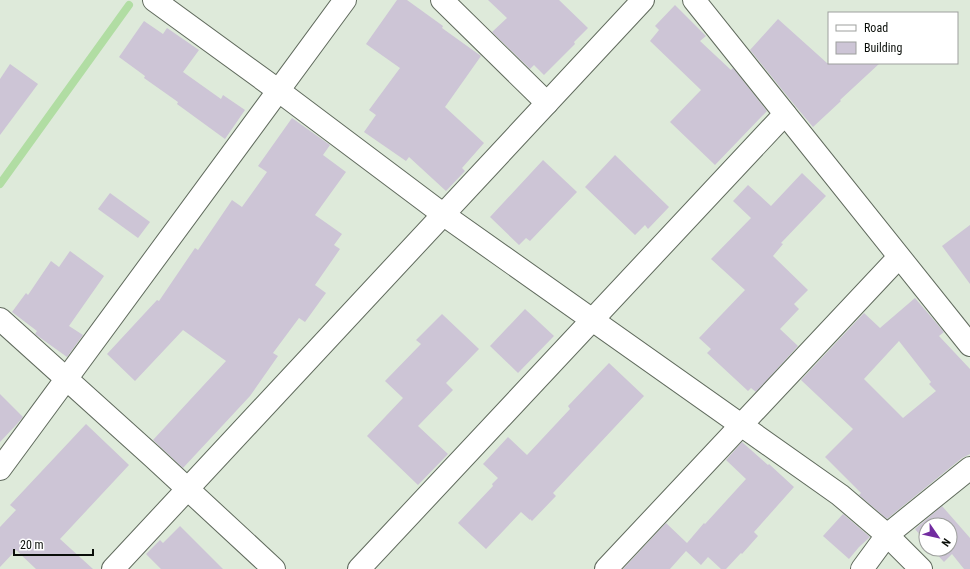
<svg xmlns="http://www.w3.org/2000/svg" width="970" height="569" font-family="'Roboto Condensed',sans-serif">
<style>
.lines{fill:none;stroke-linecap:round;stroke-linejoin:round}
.stream{stroke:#b1dda3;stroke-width:8}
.building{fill:#cdc5d6;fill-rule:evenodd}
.minor-casing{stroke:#606a5d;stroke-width:24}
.minor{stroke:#fff;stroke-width:22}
</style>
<rect width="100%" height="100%" fill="#deeada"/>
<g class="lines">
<path class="stream" d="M0,184L129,5"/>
</g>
<g class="building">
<path d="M397,0H407L443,26L442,28L481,56L445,107L484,143L462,168L465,171L446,191L409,157L406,161L364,132L376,115L369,110L400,68L366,44Z"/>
<path d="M488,0H559L588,28L574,42L575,44L544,75L534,65L530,69L492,32L507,18Z"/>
<path d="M675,5L706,36L700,41L731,70L733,68L767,111L715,165L670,122L701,90L650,41L659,30L655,26Z"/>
<path d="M778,19L827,63H880L840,100L841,101L813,127L792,102L750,50Z"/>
<path d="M144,21L163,34L167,28L199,50L183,72L221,99L223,95L245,110L225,139L177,104L178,102L144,78L145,76L119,57Z"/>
<path d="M10,64L38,84L0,135V79Z"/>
<path d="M292,118L330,145L323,155L346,172L315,215L342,234L334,245L340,249L315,285L326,293L305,322L299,318L273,353L278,356L250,396L183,468L153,440L226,361L183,330L135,381L107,354L157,300L159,301L195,248L198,250L232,200L242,207L267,172L258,166Z"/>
<path d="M615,155L669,207L648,229L645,225L635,235L585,187Z"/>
<path d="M543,160L577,192L530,241L526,238L519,245L490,217Z"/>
<path d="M802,173L826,196L781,243L783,244L773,256L808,290L794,304L799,309L780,329L798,346L756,392L751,388L748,391L707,353L711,349L699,338L745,290L711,259L751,218L733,201L748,185L771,206Z"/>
<path d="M110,193L150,222L138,238L98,209Z"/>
<path d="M970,225V284L942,246Z"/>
<path d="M70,251L104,276L69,326L83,335L67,357L35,334L37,331L12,312L26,293L28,295L51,261L59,267Z"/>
<path d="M915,298L944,332L939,336L970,369V454L962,458L887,519L859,495L861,493L825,457L853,429L801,380L864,313L880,328ZM899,341L931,382L929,384L936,391L903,418L864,379Z"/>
<path d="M525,309L554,336L518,373L490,346Z"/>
<path d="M442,314L479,349L446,383L453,390L418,426L448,454L418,485L367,436L403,398L385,381L421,344L416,340Z"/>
<path d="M609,363L644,396L553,493L556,496L532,521L530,519V520L521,512L486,549L458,523L493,486L492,484L498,478L483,464L508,437L527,455L570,409L568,406Z"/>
<path d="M0,394L23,417L17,424L0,442Z"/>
<path d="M86,424L129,465L60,539L93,569H36L16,550L0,567V527L16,510L10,505Z"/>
<path d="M742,442L768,465L769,464L794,487L754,532L758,536L742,554L741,553L726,569H721L708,557L701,565L686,551L670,569H623L666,523L687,543L704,523L705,524L746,479L726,460Z"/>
<path d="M942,506L970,538V569H964L952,554L944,562L932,549H950V525H926V542L915,529Z"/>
<path d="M843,514L870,537L859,547L849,559L823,536Z"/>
<path d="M180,526L223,569H161L146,554L160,540L163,543Z"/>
</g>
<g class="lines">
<g class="minor-casing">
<g id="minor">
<path d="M154,0L279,91L444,215L840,495L887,535L921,569"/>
<path d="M442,0L547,103"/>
<path d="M694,0L970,345"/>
<path d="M0,319L152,456L274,569"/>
<path d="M0,469L345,0"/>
<path d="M113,569L643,0"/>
<path d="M359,569L785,114"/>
<path d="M606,569L899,257"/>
<path d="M862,569L887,535L970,468"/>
</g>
</g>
<use href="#minor" class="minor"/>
</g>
<rect x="828" y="12" width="130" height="52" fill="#ffffff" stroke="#9d9f9d"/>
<rect x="836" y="25" width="20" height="6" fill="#ffffff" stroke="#9d9f9d"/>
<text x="864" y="32" font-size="12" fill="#0a0e09">Road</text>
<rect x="836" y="42" width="20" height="12" fill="#cdc5d6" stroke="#9d9f9d"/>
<text x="864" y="52" font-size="12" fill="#0a0e09">Building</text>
<g transform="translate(938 537) rotate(124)"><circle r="19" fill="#ffffff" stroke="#9d9f9d"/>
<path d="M0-3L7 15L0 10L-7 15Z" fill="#722ca0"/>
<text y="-6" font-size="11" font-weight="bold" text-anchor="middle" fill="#0a0e09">N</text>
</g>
<path d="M14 549v6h79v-6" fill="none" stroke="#0a0e09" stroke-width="2"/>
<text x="20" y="549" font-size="12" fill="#0a0e09" stroke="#ffffff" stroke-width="3" paint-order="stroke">20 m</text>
</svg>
